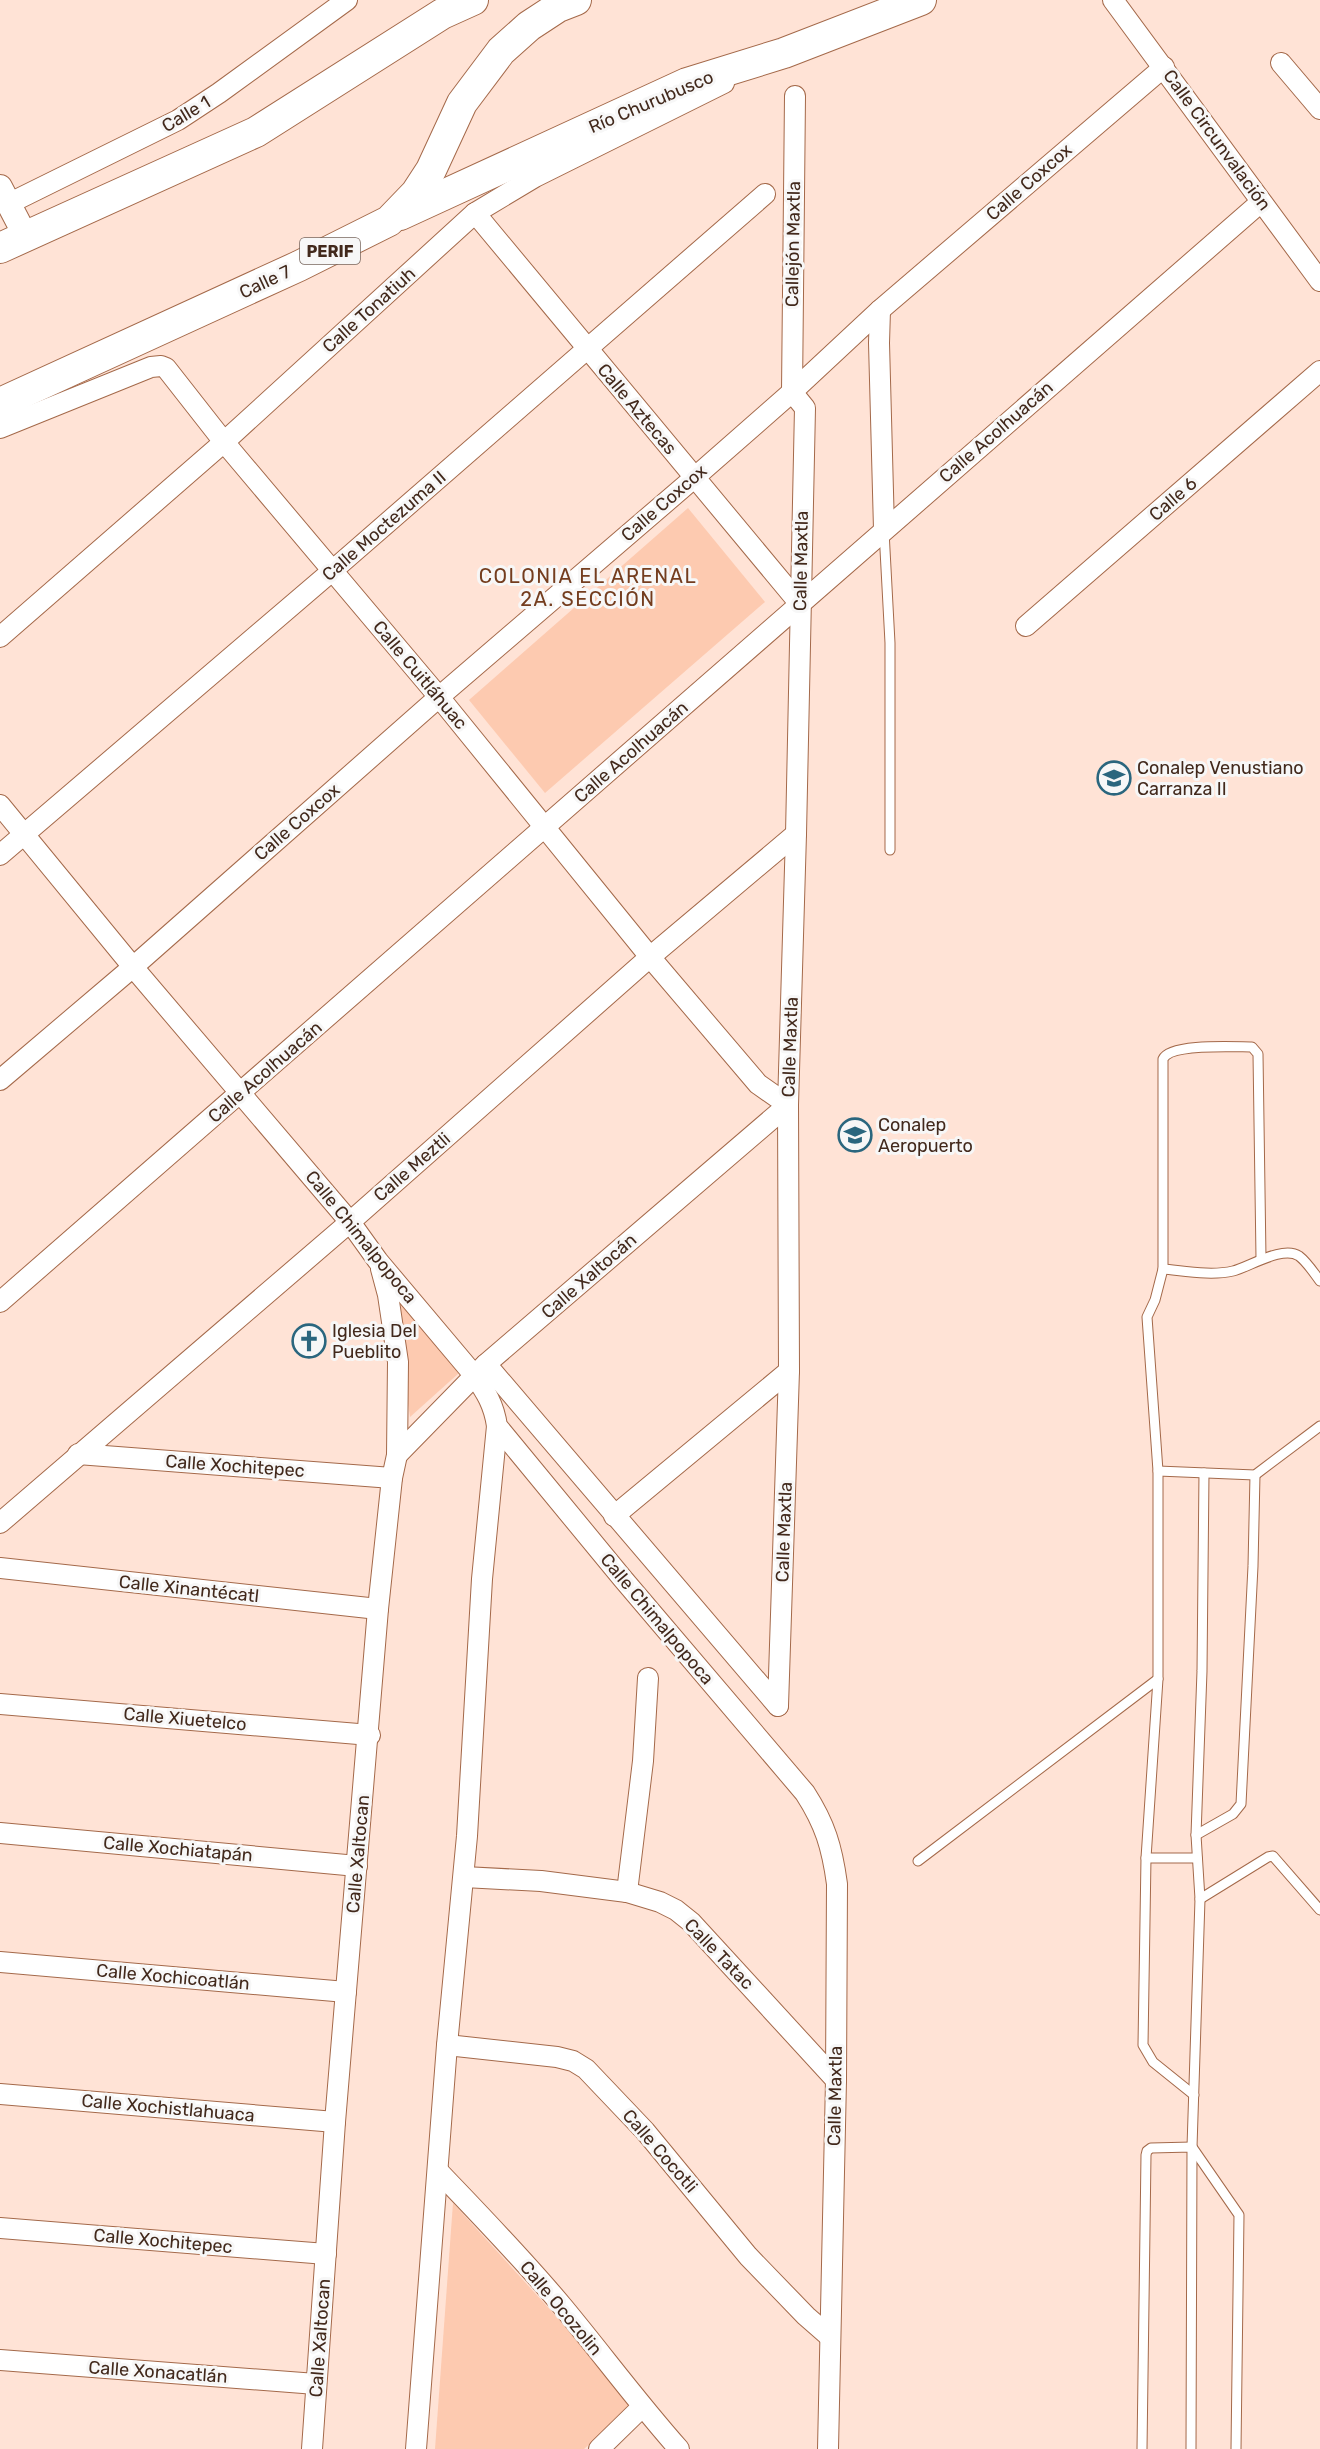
<svg xmlns="http://www.w3.org/2000/svg" width="1320" height="2449" font-family="Rubik,sans-serif">
<style>
.green{fill:#fdcab0}
.lines{fill:none;stroke-linecap:round;stroke-linejoin:round}
.service-casing{stroke:#a4694a;stroke-width:11}
.minor-casing{stroke:#a4694a;stroke-width:22}
.tertiary-casing{stroke:#a4694a;stroke-width:26}
.primary-casing{stroke:#a4694a;stroke-width:32}
.service{stroke:#fff;stroke-width:9}
.minor{stroke:#fff;stroke-width:20}
.tertiary{stroke:#fff;stroke-width:24}
.primary{stroke:#fff;stroke-width:30}
.labels{text-anchor:middle;dominant-baseline:central;stroke-width:6;stroke-linejoin:round;paint-order:stroke}
.shield{fill:#f7f7f7;stroke:#78675e;stroke-width:1.5}
.shield-label{font-size:16px;font-weight:bold;fill:#42291c}
.street-label{font-size:18px;fill:#42291c;stroke:#f7f7f7}
.poi-label{font-size:18px;fill:#42291c;stroke:#f7f7f7;text-anchor:start}
.neighbourhood-label{font-size:20px;letter-spacing:1.5px;fill:#743d1e;stroke:#f7f7f7}
</style>
<rect width="100%" height="100%" fill="#ffe3d6"/>
<g class="green">
<path d="M688,508L765,602L545,793L469,700Z"/>
<path d="M391,1288L459,1373L410,1417Z"/>
<path d="M453,2203L636,2404L584,2449H435Z"/>
</g>
<g class="lines">
<g class="service-casing">
<g id="service">
<path d="M884,531L890,643V850"/>
<path d="M1163,1269C1185,1271 1211,1276 1233,1271C1249,1267 1283,1245 1299,1256C1307,1262 1314,1273 1320,1281"/>
<path d="M1158,1471L1255,1475L1320,1426"/>
<path d="M1196,1835L1233,1814L1241,1804L1253,1566L1255,1475"/>
<path d="M1146,1858H1197"/>
<path d="M918,1861L1158,1679"/>
<path d="M1200,1899L1268,1857L1273,1856L1320,1910"/>
<path d="M1194,2095L1153,2062L1143,2045L1146,1858L1158,1679V1471L1147,1317L1155,1300L1163,1269V1059C1170,1043 1235,1047 1252,1047L1258,1054L1261,1258"/>
<path d="M1142,2449L1146,2155L1147,2151L1151,2148L1192,2147L1239,2215L1236,2449"/>
<path d="M1191,2449L1192,2147L1200,1899L1196,1835L1202,1671L1204,1473"/>
</g>
</g>
<g class="minor-casing">
<g id="minor">
<path d="M1113,0L1320,281"/>
<path d="M1281,63L1320,109"/>
<path d="M10,203L178,120L219,93L347,0"/>
<path d="M475,213L800,604"/>
<path d="M880,310L879,343L884,529"/>
<path d="M0,428L151,367L161,366L166,368L224,442L439,697L650,957L758,1084L788,1105L486,1364L397,1455"/>
<path d="M1026,626L1320,371"/>
<path d="M0,637L224,442L475,213L535,177L724,83"/>
<path d="M0,805L133,967L350,1222L378,1261L474,1375C486,1392 494,1405 497,1426L623,1579L805,1793C825,1824 832,1847 837,1884L836,2080L828,2449"/>
<path d="M0,855L332,571L765,194"/>
<path d="M0,1080L133,967L439,697L694,478L792,392L880,310L1164,67"/>
<path d="M0,1302L1261,202"/>
<path d="M486,1364L778,1706"/>
<path d="M78,1454L392,1478"/>
<path d="M614,1516L789,1371"/>
<path d="M0,1523L350,1222L650,957L796,834"/>
<path d="M0,1568L378,1609"/>
<path d="M0,1704L370,1735"/>
<path d="M778,1706L789,1371L788,1105L796,834L805,408L792,392L795,96"/>
<path d="M0,1833L357,1866"/>
<path d="M464,1877L541,1881L627,1892L660,1902L676,1910L691,1922L836,2080"/>
<path d="M627,1892L643,1761L648,1678"/>
<path d="M0,1962L346,1992"/>
<path d="M447,2045L557,2057L573,2061L586,2069L645,2131L748,2256L806,2316L830,2337"/>
<path d="M0,2094L335,2122"/>
<path d="M439,2172C481,2216 524,2260 563,2307C602,2354 638,2403 679,2449"/>
<path d="M0,2228L326,2254"/>
<path d="M0,2360L316,2384"/>
<path d="M312,2449L335,2122L378,1609L392,1478L397,1455L398,1362L388,1295L381,1269"/>
<path d="M416,2449L447,2045L467,1836L482,1579L497,1426"/>
<path d="M599,2449L642,2407"/>
</g>
</g>
<g class="tertiary-casing">
<path id="tertiary" d="M0,187L26,237"/>
</g>
<g class="primary-casing">
<g id="primary">
<path d="M400,215L687,83L784,53L921,0"/>
<path d="M0,248L256,132L442,14L473,0"/>
<path d="M0,403L299,266L389,221L416,193L431,170L462,103L501,51L529,26L558,7L576,0"/>
</g>
</g>
<use href="#service" class="service"/>
<use href="#minor" class="minor"/>
<use href="#tertiary" class="tertiary"/>
<use href="#primary" class="primary"/>
</g>
<defs>
<g id="university-ring" transform="scale(1.725)"><circle r="9.5" fill="#f7f7f7" stroke="#2a667e" stroke-width="1.5"/><path d="M0-5L7-2L0 1L-7-2ZM-4 1L0 2.5L4 1V4Q0 6-4 4Z" fill="#2a667e"/></g>
<g id="church-ring" transform="scale(1.725)"><circle r="9.5" fill="#f7f7f7" stroke="#2a667e" stroke-width="1.5"/><path d="M-1.2-6h2.4v3.5h3.3v2.4h-3.3V6h-2.4V-.1h-3.3v-2.4h3.3Z" fill="#2a667e"/></g>
</defs>
<g fill-rule="evenodd">
<use href="#university-ring" x="1114" y="778"/>
<use href="#university-ring" x="855" y="1135"/>
<use href="#church-ring" x="309" y="1341"/>
</g>
<g class="labels">
<rect class="shield" x="300" y="238" width="60" height="26" rx="4.5"/>
<g class="shield-label">
<text x="330" y="251">PERIF</text>
</g>
<g class="street-label">
<text transform="translate(651 102) rotate(-23)">Río Churubusco</text>
<text transform="translate(186 114) rotate(-31)">Calle 1</text>
<text transform="translate(1217 140) rotate(54)">Calle Circunvalación</text>
<text transform="translate(1029 182) rotate(-41)">Calle Coxcox</text>
<text transform="translate(793 244) rotate(-89)">Callejón Maxtla</text>
<text transform="translate(265 282) rotate(-25)">Calle 7</text>
<text transform="translate(369 310) rotate(-42)">Calle Tonatiuh</text>
<text transform="translate(637 409) rotate(50)">Calle Aztecas</text>
<text transform="translate(996 432) rotate(-41)">Calle Acolhuacán</text>
<text transform="translate(1173 499) rotate(-41)">Calle 6</text>
<text transform="translate(664 503) rotate(-41)">Calle Coxcox</text>
<text transform="translate(384 526) rotate(-41)">Calle Moctezuma II</text>
<text transform="translate(801 561) rotate(-89)">Calle Maxtla</text>
<text transform="translate(420 675) rotate(50)">Calle Cuitláhuac</text>
<text transform="translate(631 752) rotate(-41)">Calle Acolhuacán</text>
<text transform="translate(297 822) rotate(-41)">Calle Coxcox</text>
<text transform="translate(790 1047) rotate(-88)">Calle Maxtla</text>
<text transform="translate(265 1072) rotate(-41)">Calle Acolhuacán</text>
<text transform="translate(412 1167) rotate(-41)">Calle Meztli</text>
<text transform="translate(361 1237) rotate(51)">Calle Chimalpopoca</text>
<text transform="translate(589 1276) rotate(-41)">Calle Xaltocán</text>
<text transform="translate(235 1466) rotate(4)">Calle Xochitepec</text>
<text transform="translate(784 1532) rotate(-88)">Calle Maxtla</text>
<text transform="translate(189 1589) rotate(6)">Calle Xinantécatl</text>
<text transform="translate(657 1619) rotate(50)">Calle Chimalpopoca</text>
<text transform="translate(185 1719) rotate(5)">Calle Xiuetelco</text>
<text transform="translate(178 1849) rotate(5)">Calle Xochiatapán</text>
<text transform="translate(358 1854) rotate(-85)">Calle Xaltocan</text>
<text transform="translate(719 1954) rotate(46)">Calle Tatac</text>
<text transform="translate(173 1977) rotate(5)">Calle Xochicoatlán</text>
<text transform="translate(835 2096) rotate(-89)">Calle Maxtla</text>
<text transform="translate(168 2108) rotate(5)">Calle Xochistlahuaca</text>
<text transform="translate(660 2151) rotate(49)">Calle Cocotli</text>
<text transform="translate(163 2241) rotate(5)">Calle Xochitepec</text>
<text transform="translate(561 2308) rotate(50)">Calle Ocozolin</text>
<text transform="translate(320 2338) rotate(-86)">Calle Xaltocan</text>
<text transform="translate(158 2372) rotate(4)">Calle Xonacatlán</text>
</g>
<g class="poi-label">
<text x="1137" y="768">Conalep Venustiano<tspan x="1137" dy="21">Carranza II</tspan></text>
<text x="878" y="1125">Conalep<tspan x="878" dy="21">Aeropuerto</tspan></text>
<text x="332" y="1331">Iglesia Del<tspan x="332" dy="21">Pueblito</tspan></text>
</g>
<g class="neighbourhood-label">
<text x="588" y="576">COLONIA EL ARENAL<tspan x="588" dy="23">2A. SECCIÓN</tspan></text>
</g>
</g>
</svg>
